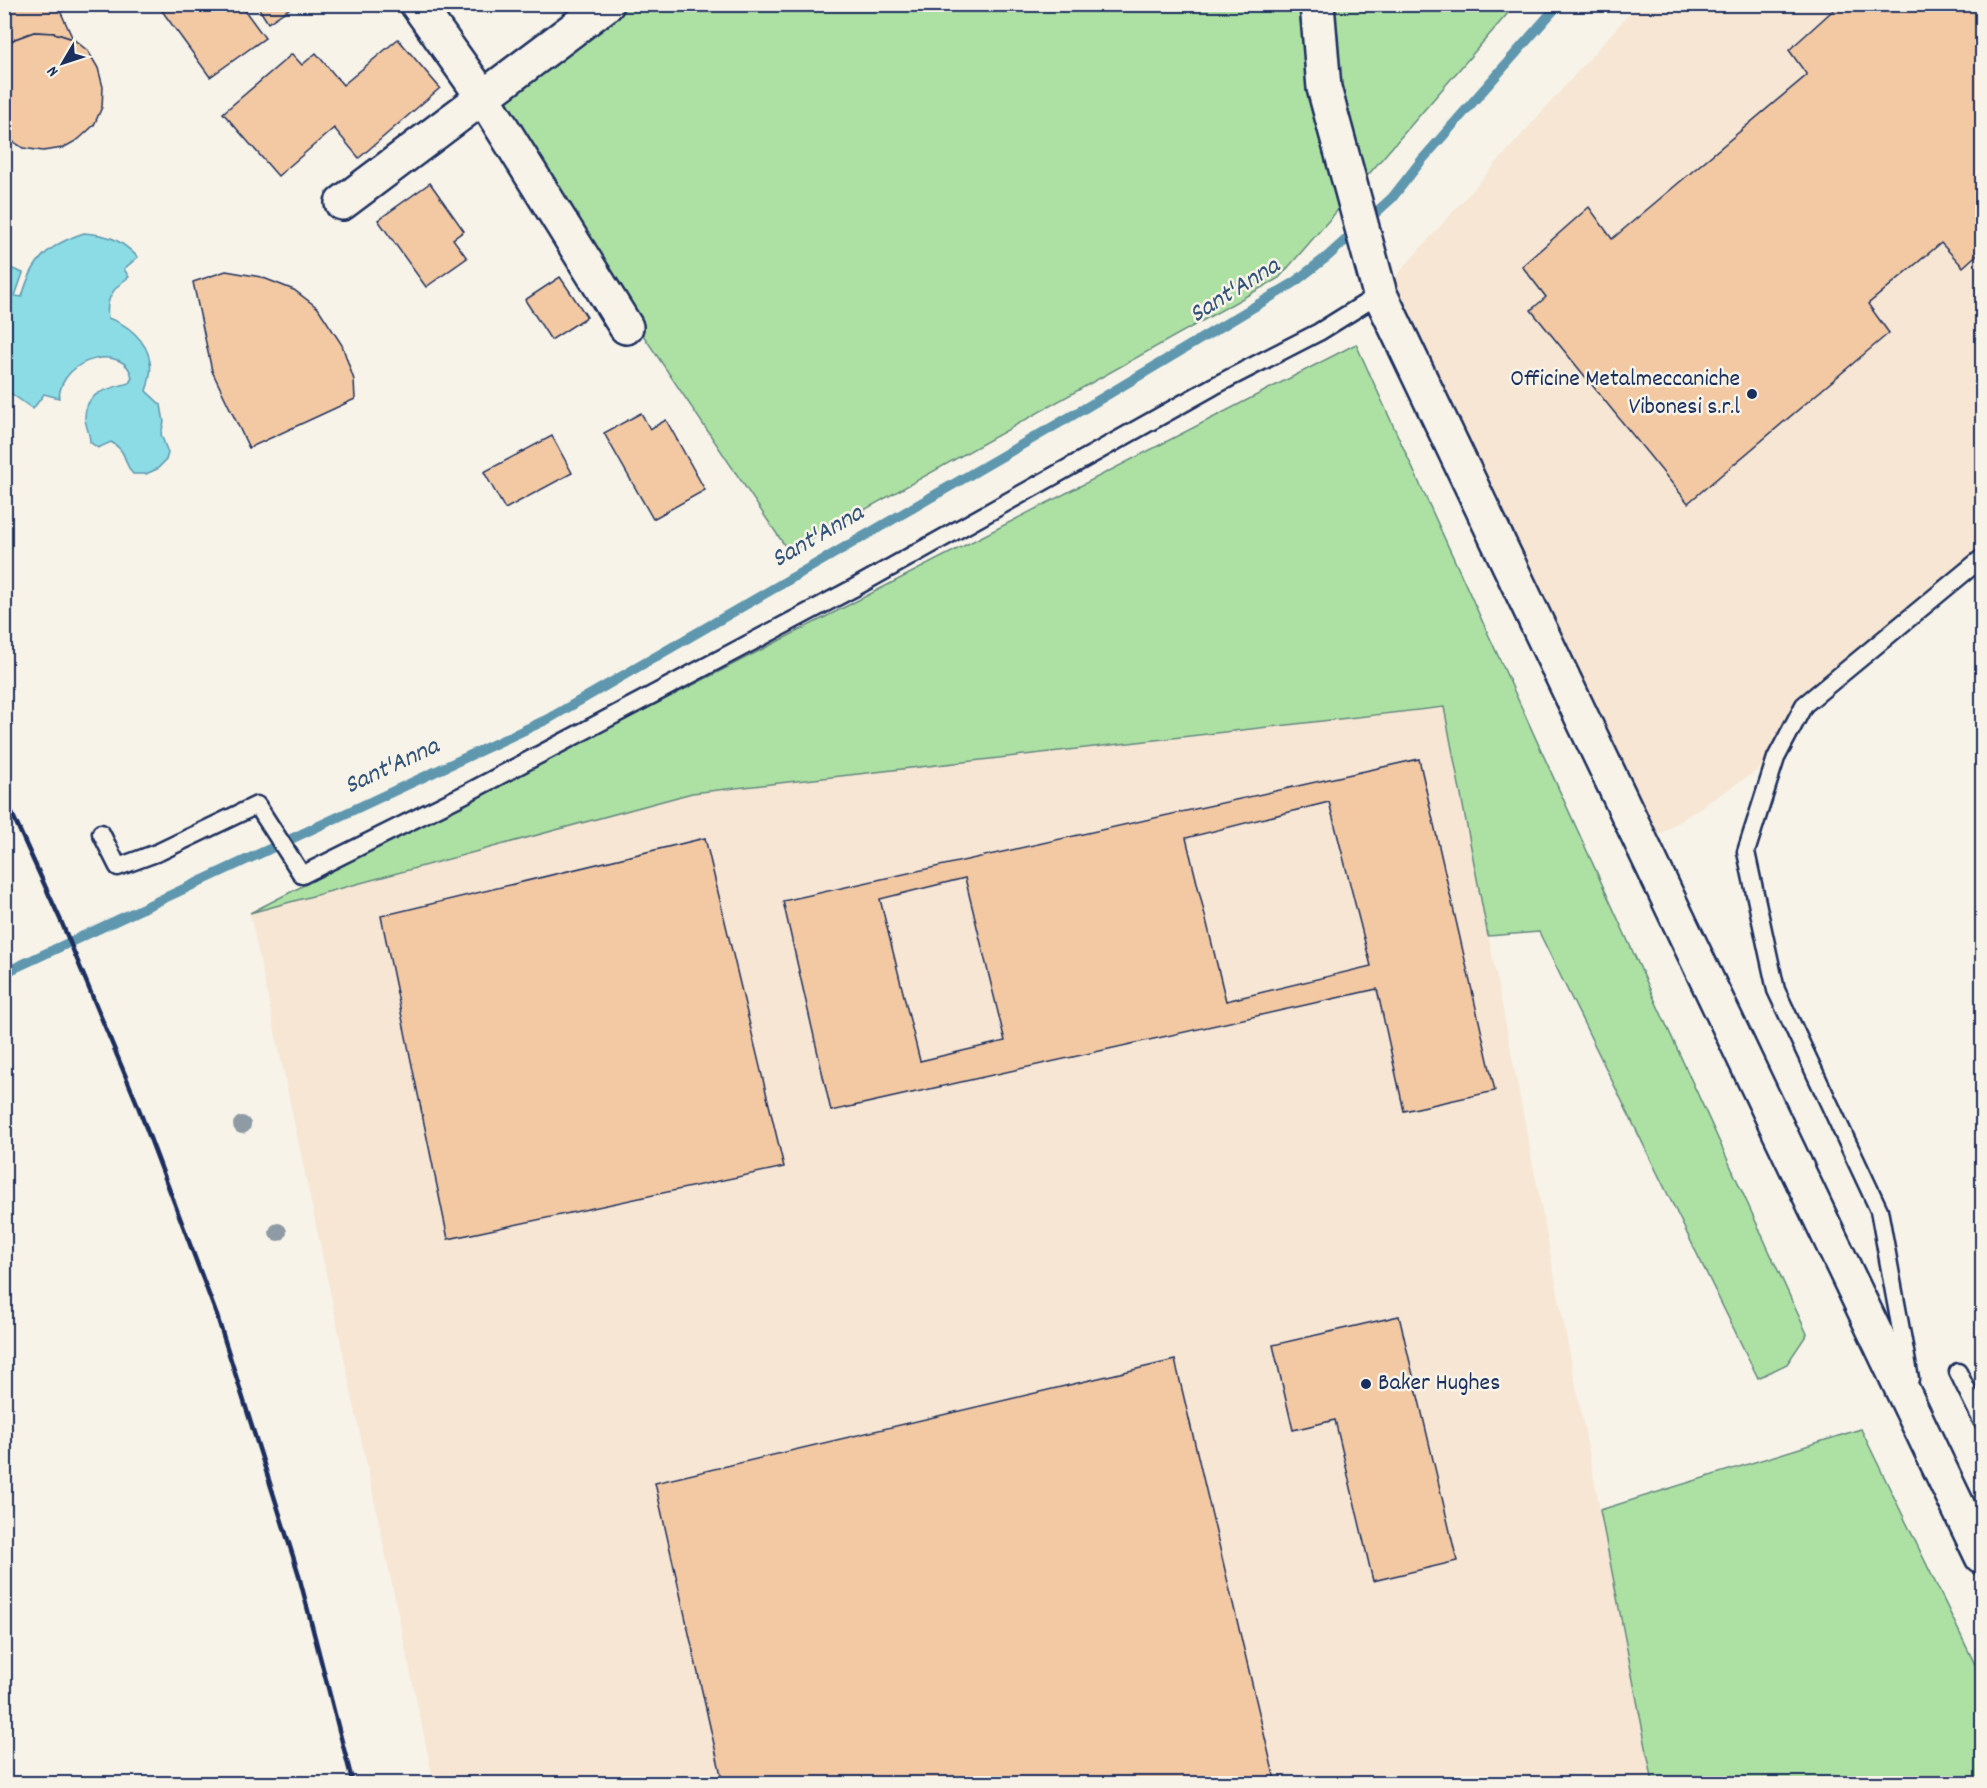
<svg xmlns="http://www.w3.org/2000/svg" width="1987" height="1788" font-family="Dekko,sans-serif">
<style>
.built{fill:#f6e6d3}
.green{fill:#ade1a3;stroke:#648880;stroke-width:1.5}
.water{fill:#8bdce5;stroke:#5e97af;stroke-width:1.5}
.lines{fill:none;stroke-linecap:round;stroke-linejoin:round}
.stream{stroke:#5e97af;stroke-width:10}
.building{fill:#f3c9a3;stroke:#1b2f5e;stroke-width:1.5;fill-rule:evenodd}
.lane-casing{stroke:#1b2f5e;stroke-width:21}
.street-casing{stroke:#1b2f5e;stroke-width:38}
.primary-casing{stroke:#1b2f5e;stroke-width:38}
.lane{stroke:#f7f3e8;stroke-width:16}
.street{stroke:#f7f3e8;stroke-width:33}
.primary{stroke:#f7f3e8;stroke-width:33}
.rail{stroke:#1b2f5e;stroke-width:4.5}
.tree{fill:#8e9ba4}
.poi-dot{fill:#1b2f5e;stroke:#f7f3e8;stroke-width:2}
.labels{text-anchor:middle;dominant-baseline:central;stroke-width:5;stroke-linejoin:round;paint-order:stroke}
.poi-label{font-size:24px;fill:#1b2f5e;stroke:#f7f3e8;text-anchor:end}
.water-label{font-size:26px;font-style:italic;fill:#315279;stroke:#f7f3e8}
</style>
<rect width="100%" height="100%" fill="#f7f3e8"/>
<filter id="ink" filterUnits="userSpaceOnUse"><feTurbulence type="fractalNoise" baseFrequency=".0167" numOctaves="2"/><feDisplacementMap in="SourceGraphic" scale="12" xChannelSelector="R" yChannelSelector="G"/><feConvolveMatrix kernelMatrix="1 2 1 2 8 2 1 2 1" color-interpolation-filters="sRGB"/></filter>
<g filter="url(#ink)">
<g class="built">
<path d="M1637,5H1982V558L1804,705L1776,758L1643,845L1380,294Z"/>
<path d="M1444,707L1653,1783H434L250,913L692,793Z"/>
</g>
<g class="green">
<path d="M607,5H1515L1279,278L789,552L483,97Z"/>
<path d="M1356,344L1807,1334L1787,1364L1758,1378L1539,932L1488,936L1444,707L692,793L250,913Z"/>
<path d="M1861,1429L1982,1679V1783H1653L1600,1510Z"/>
</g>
<path class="water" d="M84,233C110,235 119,239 138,257L124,269L129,277C113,288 105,299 108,318C127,324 147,340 150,362C152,371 149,382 146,391L161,405L164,422L161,434L168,453L166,460L157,469L146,474H133C122,461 129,453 111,442L98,448L90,442C90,434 86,427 85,419C84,391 109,389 129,383L132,378C127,343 61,356 59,398L44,394L33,409L5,389V266L23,273L15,296L22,297C32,260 48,245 84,233Z"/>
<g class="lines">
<path class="stream" d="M4,973L548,719L1087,407L1292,284L1328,256L1392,198L1421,161L1559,4"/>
</g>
<g class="building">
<path d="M4,4H57L73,39L54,33L34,32L15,39L4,47Z"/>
<path d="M157,4H240L265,38L210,77Z"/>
<path d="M256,4H296L268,23Z"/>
<path d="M1840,4H1982V250L1963,267L1941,243L1868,304L1889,333L1688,503L1531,310L1546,297L1522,266L1589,207L1612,239L1807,75L1789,50Z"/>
<path d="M34,32L54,33L73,39L88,51L98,68L103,87L102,107L94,125L79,139L63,148L43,151L23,148L4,136V47L15,39Z"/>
<path d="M398,39L440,88L359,158L334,128L278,176L223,113L292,54L302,65L316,53L343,85Z"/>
<path d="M430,183L464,231L453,239L467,258L426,287L378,220Z"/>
<path d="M226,271L261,277L294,290L318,308L342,345L354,380L355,399L249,448L212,371L193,282Z"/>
<path d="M560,277L587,317L551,340L525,300Z"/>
<path d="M641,413L650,429L666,420L705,490L653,519L604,433Z"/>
<path d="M552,436L572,473L505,509L484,472Z"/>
<path d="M1419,759L1495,1091L1404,1111L1377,989L831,1111L783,901ZM1329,802L1371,966L1226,1001L1186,838ZM965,878L1005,1041L920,1061L880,899Z"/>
<path d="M705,838L784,1167L448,1239L381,916Z"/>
<path d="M1399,1316L1457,1561L1373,1581L1335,1420L1293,1430L1273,1345Z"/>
<path d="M1175,1360L1276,1784H723L655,1483Z"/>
</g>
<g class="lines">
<g class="lane-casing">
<g id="lane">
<path d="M101,833L118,867L159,852L257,805L302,875L465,794L852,589L1214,386L1319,332L1380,294"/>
<path d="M1958,1372L1982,1421"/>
<path d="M1910,1379L1879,1210L1776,990L1746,852L1776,758L1804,705L1982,558"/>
</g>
</g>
<g class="street-casing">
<g id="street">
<path d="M417,4L483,97L626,327"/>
<path d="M342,203L607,4"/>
</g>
</g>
<g class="primary-casing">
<path id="primary" d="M1317,4L1324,88L1380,294L1982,1557"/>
</g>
<use href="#lane" class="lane"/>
<use href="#street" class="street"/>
<use href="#primary" class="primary"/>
<path class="rail" d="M4,796L61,921L136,1101L217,1316L298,1572L353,1784"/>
</g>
<g class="tree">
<circle cx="242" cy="1125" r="9"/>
<circle cx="278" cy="1232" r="9"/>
</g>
</g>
<g class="poi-dot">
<circle cx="1752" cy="394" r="6"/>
<circle cx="1366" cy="1384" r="6"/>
</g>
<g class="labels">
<g class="poi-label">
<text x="1740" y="380">Officine Metalmeccaniche<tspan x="1740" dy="28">Vibonesi s.r.l</tspan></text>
<text x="1378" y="1384" text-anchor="start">Baker Hughes</text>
</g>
<g class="water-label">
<text transform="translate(1235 291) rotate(-32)">Sant'Anna</text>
<text transform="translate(818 537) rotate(-30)">Sant'Anna</text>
<text transform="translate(392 767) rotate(-25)">Sant'Anna</text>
</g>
</g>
<rect width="1987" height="1788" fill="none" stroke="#f7f3e8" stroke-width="24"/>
<rect x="12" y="12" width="1963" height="1764" fill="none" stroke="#1b2f5e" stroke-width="2" filter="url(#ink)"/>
<g transform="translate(63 63) rotate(231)" stroke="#f7f3e8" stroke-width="4.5" paint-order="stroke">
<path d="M0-4.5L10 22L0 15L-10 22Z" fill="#1b2f5e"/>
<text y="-9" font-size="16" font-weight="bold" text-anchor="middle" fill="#1b2f5e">N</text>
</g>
</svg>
